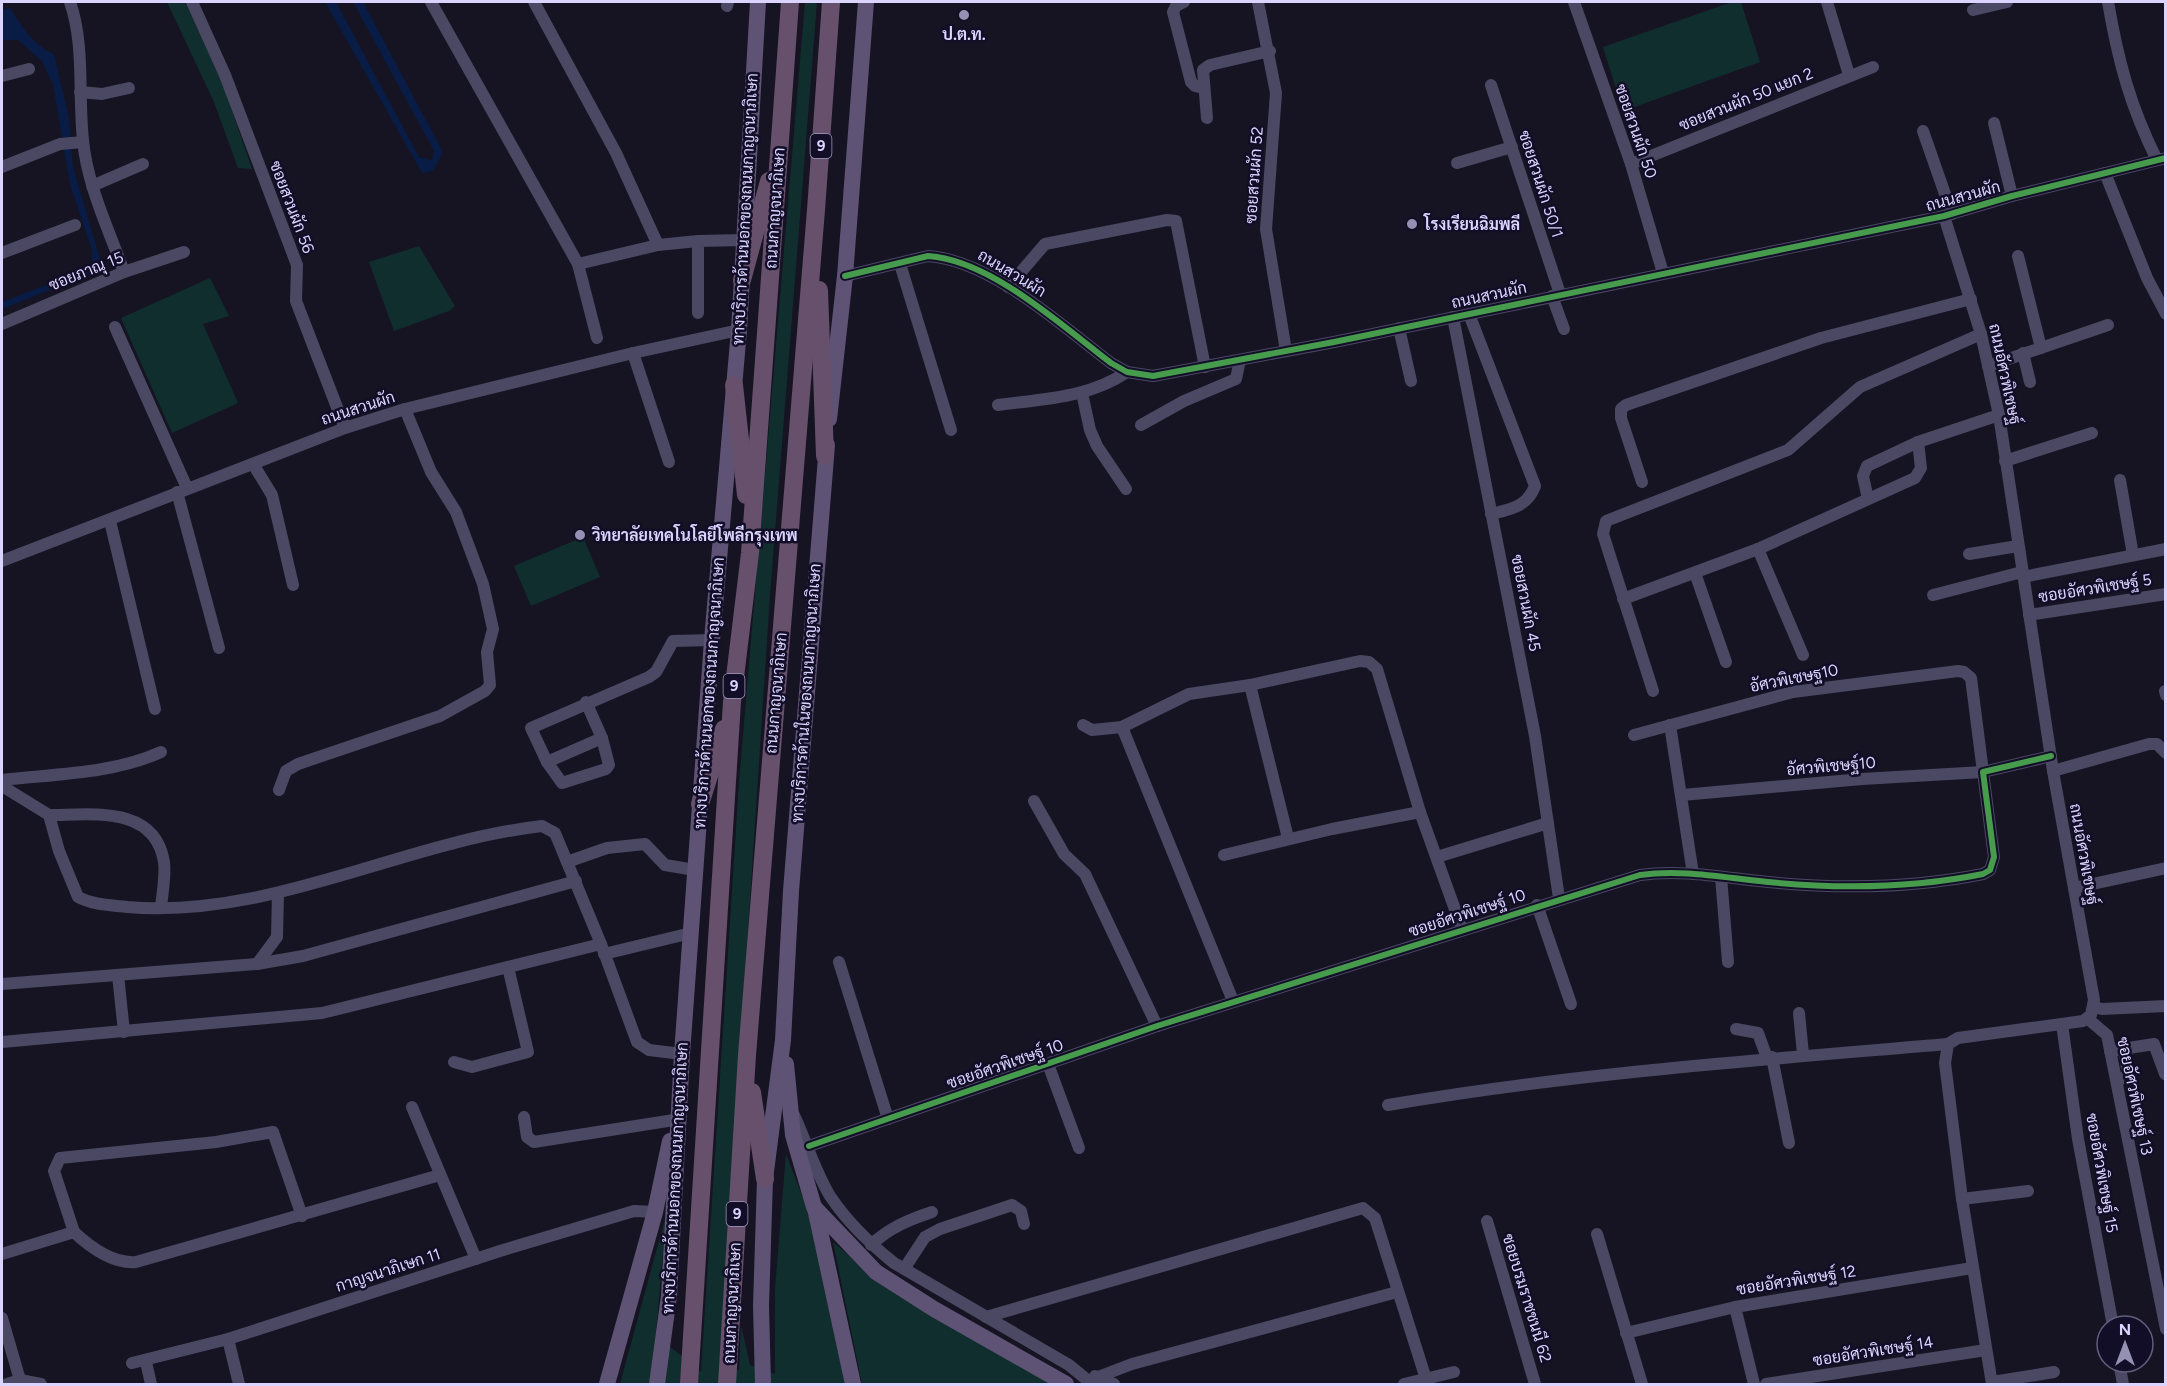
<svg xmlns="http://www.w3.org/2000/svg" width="2167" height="1386" font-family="Figtree,Sarabun,sans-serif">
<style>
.green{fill:#112e2f}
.water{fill:#081c45}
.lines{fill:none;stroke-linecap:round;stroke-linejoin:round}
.minor{stroke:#4a4863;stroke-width:12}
.major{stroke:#5e5374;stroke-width:16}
.highway{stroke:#67506b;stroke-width:18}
.cycleway-casing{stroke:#130e28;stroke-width:10}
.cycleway{stroke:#469c4c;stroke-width:6}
.poi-dot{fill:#9591b2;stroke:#130e28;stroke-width:2}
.labels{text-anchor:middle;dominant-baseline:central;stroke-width:5;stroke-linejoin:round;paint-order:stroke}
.shield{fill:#130e28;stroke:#9e99be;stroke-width:1.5}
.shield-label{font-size:15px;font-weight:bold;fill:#dad4ff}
.poi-label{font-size:16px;font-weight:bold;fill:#dad4ff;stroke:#130e28;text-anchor:start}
.street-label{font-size:16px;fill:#dad4ff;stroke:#130e28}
</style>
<rect width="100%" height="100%" fill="#161422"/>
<g class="green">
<path d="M167,2H185L221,79L252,169L238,168L214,102Z"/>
<path d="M805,2H817L770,595L719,1371L739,1370L741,1325L750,1365L775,1374V1289L786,1154L808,1211L847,1384H620L666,1215L656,1335L701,1372L739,783Z"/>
<path d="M1732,2H1741L1760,62L1623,111L1603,47Z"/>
<path d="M419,246L455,306L449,311L394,331L369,262Z"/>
<path d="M210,278L229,316L203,324L238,403L172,433L121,318Z"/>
<path d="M583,537L600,577L531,606L514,566Z"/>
<path d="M833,1242L860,1265L1053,1384H862Z"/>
</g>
<g class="water">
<path d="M325,2H336L419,157L432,160L434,151L353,2H363L443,152L433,171L422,173Z"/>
<path d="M10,8C23,28 32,44 54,54L69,118L73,167L101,263L100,270L2,309V302L78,273L92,263V251L70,184L53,85L42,61L18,40H2V10Z"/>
</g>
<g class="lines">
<g class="minor">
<path d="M70,2C85,45 78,94 83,140C87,185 109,230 124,272"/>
<path d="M192,2L225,75L297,265L296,301L345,428"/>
<path d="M431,2L578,264L597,338"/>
<path d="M534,2L616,153L658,245"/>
<path d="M1184,2L1176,6L1173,12L1191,82L1195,86L1203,88"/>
<path d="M1258,2L1276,93L1266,229L1286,351"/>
<path d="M1574,2L1631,164L1663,273"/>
<path d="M1827,2L1849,75"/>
<path d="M2108,2C2118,60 2130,106 2157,160"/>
<path d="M727,6L728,2"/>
<path d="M1973,10L2007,2"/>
<path d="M2,76L29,69"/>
<path d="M1491,85L1560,294"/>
<path d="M80,92L102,94L129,88"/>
<path d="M1207,118L1203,70L1210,65L1270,51"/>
<path d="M1994,123L2012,196"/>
<path d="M1923,131L1952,214"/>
<path d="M1457,163L1512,147"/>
<path d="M1631,164L1873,67"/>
<path d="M2,167L60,144L83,142"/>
<path d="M2105,173L2147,278L2166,314"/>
<path d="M92,186L143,164"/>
<path d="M1944,216L1981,334L1999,415L2053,771L2094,1000L2091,1015L2083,1021L1958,1038L1948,1044L1945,1063L1962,1199L1992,1384"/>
<path d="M2,253L75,225"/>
<path d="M2018,256L2041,348"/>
<path d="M578,264L658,245L698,241"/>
<path d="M900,264L951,430"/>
<path d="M845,276L928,256C991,260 1062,326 1111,363L1127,372L1153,376L1334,342L1944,216L2012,196L2166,158"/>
<path d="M1008,287L1045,244L1167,220L1176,221L1205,367"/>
<path d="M1552,296L1564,329"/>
<path d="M698,313V241L744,240"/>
<path d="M1469,314L1535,486C1527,507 1511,509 1491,514"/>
<path d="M1453,317L1535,736L1559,898"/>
<path d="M2,324L124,272L184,252"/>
<path d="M115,327L187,488"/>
<path d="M1399,328L1411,381"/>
<path d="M633,353L669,462"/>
<path d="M2023,353L2030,382"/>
<path d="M1988,366L2108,325"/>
<path d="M1082,393L1090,430L1097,446L1126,489"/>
<path d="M998,405C1042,399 1089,398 1127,372"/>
<path d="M1141,425L1184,401L1236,379L1240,360"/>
<path d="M2005,461L2092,433"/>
<path d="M253,464L272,495L293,585"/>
<path d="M2120,480L2133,555"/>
<path d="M1642,482L1621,418V409L1626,405L1821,338L1971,299"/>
<path d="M177,492L219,648"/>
<path d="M1868,499L1863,476L1867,466L1918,442"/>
<path d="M110,521L155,709"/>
<path d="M1758,549L1803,655"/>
<path d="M1969,554L2018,546"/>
<path d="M2,561L345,428L405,409L633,353L739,330"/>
<path d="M1695,573L1726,662"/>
<path d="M2023,577L2166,549"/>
<path d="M1933,595L2022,572"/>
<path d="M1623,599L1758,549L1915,478L1921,468L1918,442L1999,415"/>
<path d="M2029,615L2166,594"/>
<path d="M1250,685L1288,838"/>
<path d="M1653,691L1603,534L1606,521L1788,450L1860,387L1981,334"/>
<path d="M2165,691L2166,695"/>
<path d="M586,702L602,738L609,765L606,769L562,783L547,762L531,728L649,677L656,672L673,641L712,640"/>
<path d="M1083,725L1092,730L1122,727L1189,694L1250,685L1360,661L1369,662L1377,669L1420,812L1462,929"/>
<path d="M1670,725L1693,874"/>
<path d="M1122,727L1233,1001"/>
<path d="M1634,735L1793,692L1958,671L1964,672L1971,678L1983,772L1862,779L1682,795"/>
<path d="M547,762L602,738"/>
<path d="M2053,771L2149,744H2157L2166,753"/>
<path d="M2,780C53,774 113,774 161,752"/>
<path d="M2,786L49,815L59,851L78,897C93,905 110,905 127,907C271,919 402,842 542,826L555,833L601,944L637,1042L649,1050L682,1054"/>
<path d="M279,790L286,771L298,764L440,716L485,691L490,685L487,652L493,629L483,584L456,512L431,472L405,409"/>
<path d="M1034,801L1064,854L1085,874L1157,1026"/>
<path d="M49,815C92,815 155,805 164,862C166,876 162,894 161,908"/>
<path d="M1224,855L1332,829L1420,812"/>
<path d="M1437,857L1548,823"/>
<path d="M567,862L607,848L645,844L665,865L695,870"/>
<path d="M1721,877L1728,962"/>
<path d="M2074,888L2166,868"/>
<path d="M1537,905L1571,1004"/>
<path d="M604,954L691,933"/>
<path d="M839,962L888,1119"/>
<path d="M257,964L277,937L278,893"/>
<path d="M118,975L124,1032"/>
<path d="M2,984L257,964L303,956L576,881"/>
<path d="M2094,1007L2102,1009L2166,1006"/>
<path d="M1799,1013L1803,1054"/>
<path d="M2088,1019L2107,1035L2166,1329"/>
<path d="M2062,1024L2078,1139L2113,1326"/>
<path d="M1736,1029L1758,1033L1767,1058"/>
<path d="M2,1042L322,1013L601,944"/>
<path d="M2110,1051L2154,1044L2165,1074"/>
<path d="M1772,1057L1789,1143"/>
<path d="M454,1062L472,1067L528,1052L508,967"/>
<path d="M1048,1064L1079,1148"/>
<path d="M2117,1082L2128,1074L2124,1048"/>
<path d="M1388,1105C1574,1073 1760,1060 1948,1044"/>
<path d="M412,1107L476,1259"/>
<path d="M794,1115C806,1141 815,1171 830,1196C848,1223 869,1243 894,1263L1069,1365L1092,1384"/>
<path d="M524,1117L527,1137L534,1142L674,1120"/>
<path d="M809,1146L1157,1026L1640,875C1683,869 1725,878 1768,882C1839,889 1913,888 1983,874L1990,870L1994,857L1983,772L2051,756"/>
<path d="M1962,1199L2028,1191"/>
<path d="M1487,1221L1535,1384"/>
<path d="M74,1232L54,1171L60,1158L216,1142L273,1132L302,1216"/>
<path d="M1597,1234L1642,1384"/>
<path d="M871,1245C889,1228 908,1220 932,1212"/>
<path d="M2,1254L74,1232C90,1247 113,1264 136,1262L440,1175"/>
<path d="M904,1269L925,1237L940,1229L1012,1205L1021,1211L1024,1224"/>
<path d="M1735,1307L1754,1384"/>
<path d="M986,1317L1363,1208L1375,1218L1426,1379"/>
<path d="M2,1318L20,1380"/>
<path d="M1626,1333L1735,1307L1972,1268"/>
<path d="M228,1339L239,1384"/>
<path d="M146,1362L151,1384"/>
<path d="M2119,1362L2123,1384"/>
<path d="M132,1363L228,1339L500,1251L634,1211L655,1212"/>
<path d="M1095,1376L1114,1384"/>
<path d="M1098,1377L1132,1364L1397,1292"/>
<path d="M1992,1382L2054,1372"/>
<path d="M7,1384L20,1380L41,1384"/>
<path d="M1404,1384L1454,1372"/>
<path d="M1766,1384L1986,1350"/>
</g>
<g class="major">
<path d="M829,419L845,276L866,2"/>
<path d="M786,1064L793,1135L814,1207L876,1272L934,1309L1066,1384"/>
<path d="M815,1208L853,1384"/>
<path d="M607,1384L655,1212L670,1141"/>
<path d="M657,1384L669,1296L682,1054L712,640L739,330L758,2"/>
<path d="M763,1384L761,1306L765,1179L783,1040L791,891L827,445"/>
</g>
<g class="highway">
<path d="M742,280L769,181"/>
<path d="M819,290L825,456"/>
<path d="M734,385L746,495"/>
<path d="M700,804L724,729"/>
<path d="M752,1092L765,1179"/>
<path d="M689,1384L732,702L750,553L790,2"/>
<path d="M727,1384L747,1055L816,210L831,2"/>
</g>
<g class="cycleway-casing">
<g id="cycleway">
<path d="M845,276L928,256C991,260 1062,326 1111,363L1127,372L1153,376L1334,342L1944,216L2012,196L2166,158"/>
<path d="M809,1146L1157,1026L1640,875C1683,869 1725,878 1768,882C1839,889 1913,888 1983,874L1990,870L1994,857L1983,772L2051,756"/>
</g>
</g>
<use href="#cycleway" class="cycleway"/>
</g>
<g class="poi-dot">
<circle cx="964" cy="15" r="6"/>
<circle cx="1412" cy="224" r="6"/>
<circle cx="580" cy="535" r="6"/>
</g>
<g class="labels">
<g class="shield">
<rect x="810.5" y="134" width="21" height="24" rx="4.5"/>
<rect x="723.5" y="674" width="21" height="24" rx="4.5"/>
<rect x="726.5" y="1202" width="21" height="24" rx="4.5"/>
</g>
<g class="shield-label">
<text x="821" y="146">9</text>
<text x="734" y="686">9</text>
<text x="737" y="1214">9</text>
</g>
<g class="poi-label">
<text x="964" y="34" text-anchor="middle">ป.ต.ท.</text>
<text x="1424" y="224">โรงเรียนฉิมพลี</text>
<text x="592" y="535">วิทยาลัยเทคโนโลยีโพลีกรุงเทพ</text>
</g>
<g class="street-label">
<text transform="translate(1746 99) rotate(-22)">ซอยสวนผัก 50 แยก 2</text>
<text transform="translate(1636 131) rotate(71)">ซอยสวนผัก 50</text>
<text transform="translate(1254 175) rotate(-86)">ซอยสวนผัก 52</text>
<text transform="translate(1541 184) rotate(72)">ซอยสวนผัก 50/1</text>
<text transform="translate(1963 196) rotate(-15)">ถนนสวนผัก</text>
<text transform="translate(292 207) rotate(69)">ซอยสวนผัก 56</text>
<text transform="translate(775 208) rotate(-86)">ถนนกาญจนาภิเษก</text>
<text transform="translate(745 209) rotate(-87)">ทางบริการด้านนอกของถนนกาญจนาภิเษก</text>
<text transform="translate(86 271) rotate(-22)">ซอยภาณุ 15</text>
<text transform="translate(1012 273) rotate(31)">ถนนสวนผัก</text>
<text transform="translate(1489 295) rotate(-12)">ถนนสวนผัก</text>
<text transform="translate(2005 374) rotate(78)">ถนนอัศวพิเชษฐ์</text>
<text transform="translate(358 408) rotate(-18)">ถนนสวนผัก</text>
<text transform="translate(2095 588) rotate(-9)">ซอยอัศวพิเชษฐ์ 5</text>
<text transform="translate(1526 603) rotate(79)">ซอยสวนผัก 45</text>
<text transform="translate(1794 678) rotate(-11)">อัศวพิเชษฐ10</text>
<text transform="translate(709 693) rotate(-86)">ทางบริการด้านนอกของถนนกาญจนาภิเษก</text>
<text transform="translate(776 693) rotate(-85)">ถนนกาญจนาภิเษก</text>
<text transform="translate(806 693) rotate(-86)">ทางบริการด้านในของถนนกาญจนาภิเษก</text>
<text transform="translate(1831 766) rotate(-5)">อัศวพิเชษฐ์10</text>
<text transform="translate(2084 854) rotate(80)">ถนนอัศวพิเชษฐ์</text>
<text transform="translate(1467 913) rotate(-18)">ซอยอัศวพิเชษฐ์ 10</text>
<text transform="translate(1005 1064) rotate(-19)">ซอยอัศวพิเชษฐ์ 10</text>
<text transform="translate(2135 1096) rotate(78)">ซอยอัศวพิเชษฐ์ 13</text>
<text transform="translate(2102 1173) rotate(80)">ซอยอัศวพิเชษฐ์ 15</text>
<text transform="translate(675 1178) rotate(-87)">ทางบริการด้านนอกของถนนกาญจนาภิเษก</text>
<text transform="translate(388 1270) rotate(-18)">กาญจนาภิเษก 11</text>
<text transform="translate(1796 1280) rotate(-9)">ซอยอัศวพิเชษฐ์ 12</text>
<text transform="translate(1527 1298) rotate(73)">ซอยบรมราชชนนี 62</text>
<text transform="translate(732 1303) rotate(-87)">ถนนกาญจนาภิเษก</text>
<text transform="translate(1873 1351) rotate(-9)">ซอยอัศวพิเชษฐ์ 14</text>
</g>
</g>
<rect width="2167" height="1386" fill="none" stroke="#dad4ff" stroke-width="6"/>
<g transform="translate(2125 1344)"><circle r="28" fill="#130e28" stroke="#635d7e" stroke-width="1.5"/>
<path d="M0-4.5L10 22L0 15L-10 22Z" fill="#9591b2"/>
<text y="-9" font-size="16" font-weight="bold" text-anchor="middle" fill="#dad4ff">N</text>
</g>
</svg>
